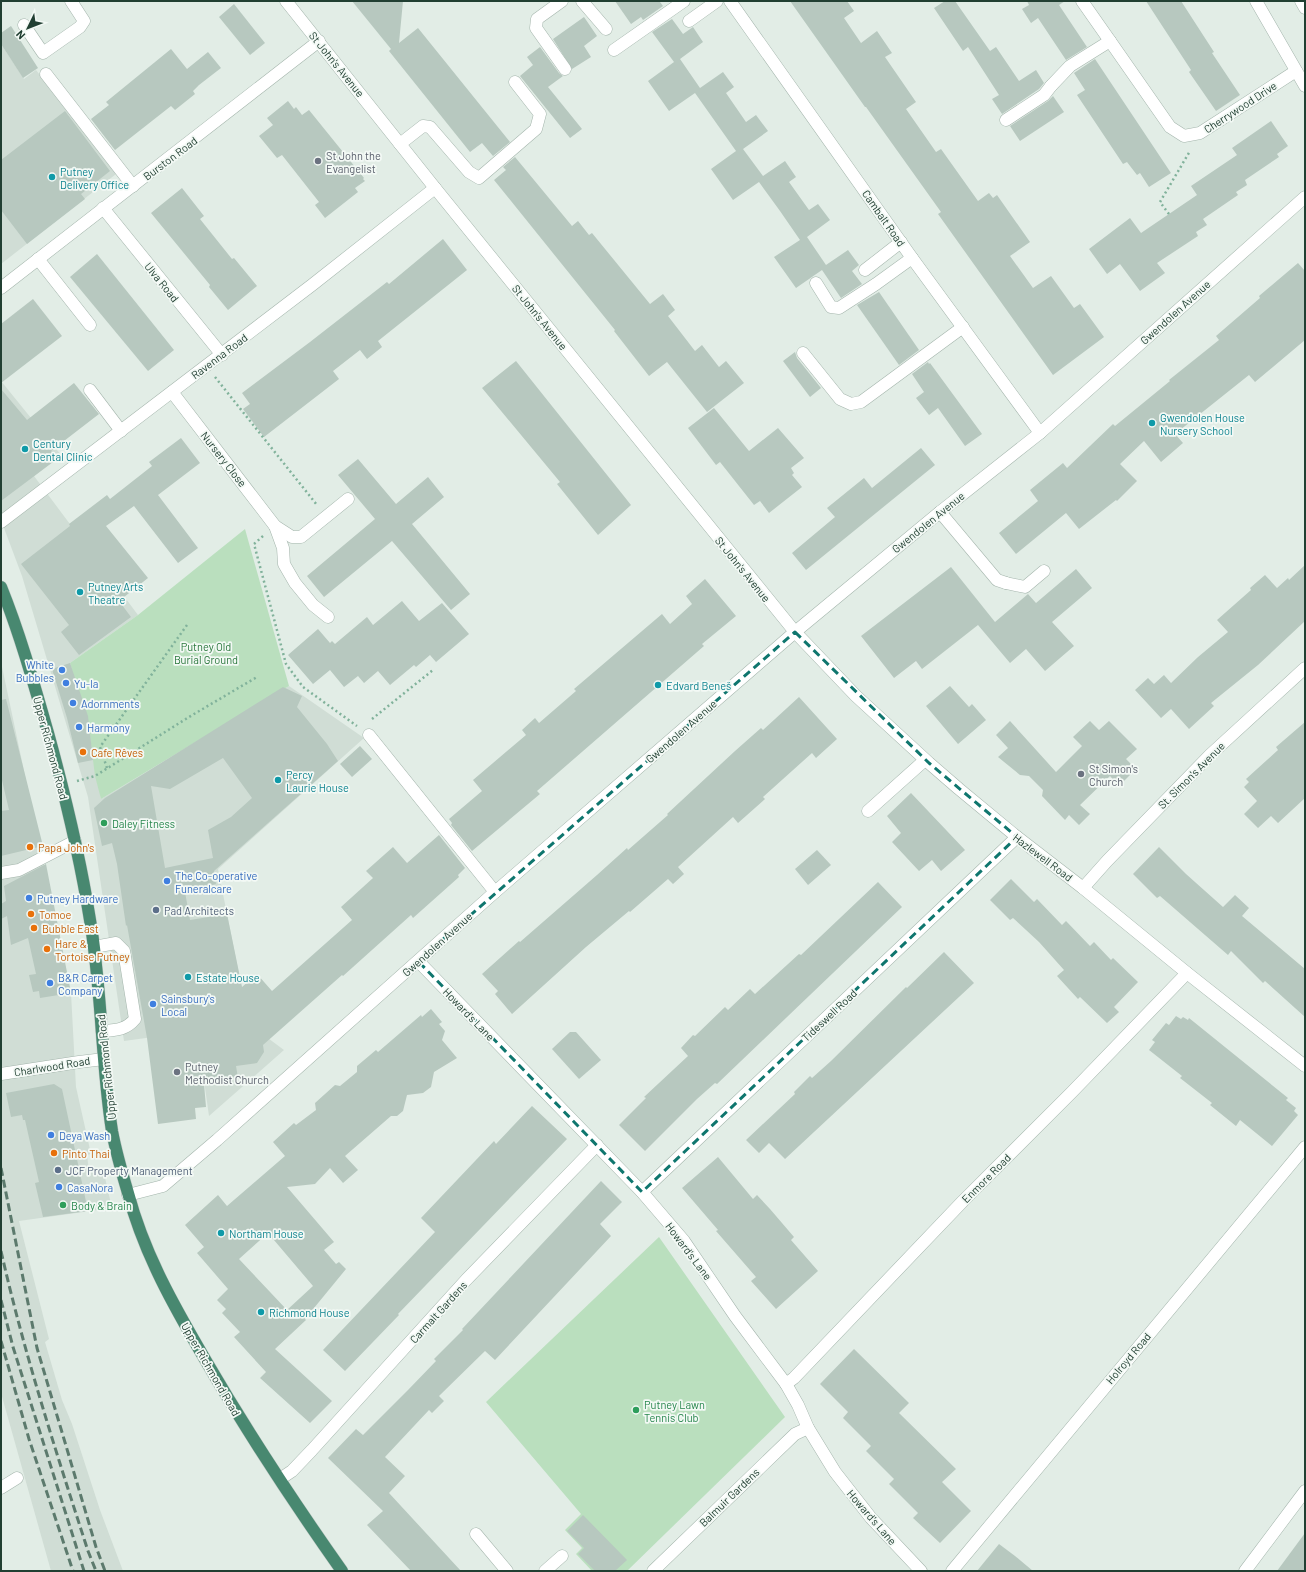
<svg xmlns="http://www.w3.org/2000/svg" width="1306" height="1572" font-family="Barlow,sans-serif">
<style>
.built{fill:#d0ddd5}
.green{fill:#badfbe}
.building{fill:#b7c8bf;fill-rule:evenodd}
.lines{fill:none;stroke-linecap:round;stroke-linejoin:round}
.service-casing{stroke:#a4b5ac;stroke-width:13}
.minor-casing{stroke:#a4b5ac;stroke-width:13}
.trunk-casing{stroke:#c1c9c6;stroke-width:13}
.path{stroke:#81b29b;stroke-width:2.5;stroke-dasharray:2 3;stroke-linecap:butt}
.service{stroke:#fff;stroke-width:12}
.minor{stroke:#fff;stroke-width:12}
.trunk{stroke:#488870;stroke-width:12}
.rail{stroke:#5c7a6d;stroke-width:3;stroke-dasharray:8 4;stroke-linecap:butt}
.marked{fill:none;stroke:#0f766e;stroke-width:3;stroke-dasharray:8 5;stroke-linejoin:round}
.worship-dot{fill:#6b7280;stroke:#f3f9f5;stroke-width:1.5}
.culture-dot{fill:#0f9aa8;stroke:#f3f9f5;stroke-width:1.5}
.shop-dot{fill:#3f7fe0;stroke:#f3f9f5;stroke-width:1.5}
.food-dot{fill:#e8710a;stroke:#f3f9f5;stroke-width:1.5}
.leisure-dot{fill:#2e9e5b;stroke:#f3f9f5;stroke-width:1.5}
.service-dot{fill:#5c6f8a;stroke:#f3f9f5;stroke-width:1.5}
.labels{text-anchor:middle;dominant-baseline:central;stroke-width:3.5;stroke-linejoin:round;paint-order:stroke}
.street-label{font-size:11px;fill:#213f32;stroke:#f3f9f5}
.worship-label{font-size:11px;fill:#5b616d;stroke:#f3f9f5;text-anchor:start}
.culture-label{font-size:11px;fill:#0d838f;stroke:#f3f9f5;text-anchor:start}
.park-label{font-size:11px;fill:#29773c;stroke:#f3f9f5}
.shop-label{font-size:11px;fill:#366cbe;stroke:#f3f9f5;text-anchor:start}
.food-label{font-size:11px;fill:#c56008;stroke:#f3f9f5;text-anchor:start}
.leisure-label{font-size:11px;fill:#27864d;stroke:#f3f9f5;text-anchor:start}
.service-label{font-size:11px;fill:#4e5e75;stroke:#f3f9f5;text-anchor:start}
</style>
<rect width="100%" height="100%" fill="#e2ede6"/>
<g class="built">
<path d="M1,44L24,79L36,70L116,174L1,264Z"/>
<path d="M1,381L61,455L34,476L138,615L70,663L88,716L101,799L289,686L364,738L218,869L249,1024L284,1050L209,1116L197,1031L124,1041L88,797L22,576L1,520Z"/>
<path d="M1,662L71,993L76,1087L91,1154L87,1155L89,1171L103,1169L112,1208L19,1221L49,1339L45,1342L62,1400L72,1424L100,1510L123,1571H51L1,1393Z"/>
</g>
<g class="green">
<path d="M245,529L289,686L101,799L95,776L90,736L70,663L138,615Z"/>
<path d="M659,1237L785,1417L627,1571H592L576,1554L582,1548L565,1530L581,1514L486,1402Z"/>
</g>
<g class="building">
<path d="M352,1H403L399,43L418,28L510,142L493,156L482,143L470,152L389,51L391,49Z"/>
<path d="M615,1H662L660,2L663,6L643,20L641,17L631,24Z"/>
<path d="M790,1H847L854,11L844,18L861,43L877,31L892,53L885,57L916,102L906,109L936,152L941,149L978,201L989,193L993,198L997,195L1030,242L1010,256L1033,288L1051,276L1074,308L1080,304L1104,337L1053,375L938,214L941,212L866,107H865Z"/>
<path d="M945,1H955L990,51L996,47L1019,81L1036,70L1044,83L1039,89L1002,114L992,99L999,95L968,47L963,51L934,8Z"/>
<path d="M1027,1H1065L1059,5L1087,47L1066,60L1038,18L1031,23L1022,9L1029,5Z"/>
<path d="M1146,1H1181L1214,52L1212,53L1240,95L1216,111L1189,72L1191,70Z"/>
<path d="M234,4L265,43L250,55L219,17Z"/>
<path d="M584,17L597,36L584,46L591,57L572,69L553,39Z"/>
<path d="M672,19L683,34L693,27L703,42L680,59L700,88L723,72L734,87L726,93L746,122L756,115L768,131L743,149L763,176L785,161L796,177L789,182L809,210L818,204L830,220L807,237L826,265L848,250L859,265L852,271L862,284L841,298L822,270L796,288L774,257L800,240L780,211L759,182L733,200L711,169L736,151L695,93L669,111L648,81L674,62L652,32Z"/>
<path d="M11,26L38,68L23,78L1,44V33Z"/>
<path d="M540,47L559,73L563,76L548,87L582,129L570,138L520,76L533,65L527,57Z"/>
<path d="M171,49L187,69L208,52L221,68L199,85L193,91L195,94L175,110L171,106L115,150L91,119L109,105L106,102Z"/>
<path d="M1095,59L1171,173L1149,187L1140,173L1137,175L1127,162L1123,164L1077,95L1085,90L1074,73Z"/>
<path d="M1053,96L1064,112L1020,141L1010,126L1048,101Z"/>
<path d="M288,101L294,109L296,107L302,115L309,110L364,178L363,179L365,181L355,188L358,192L325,218L315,205L319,202L282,155L277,158L259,136L273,125L267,118Z"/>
<path d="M65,111L110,171L81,194L85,199L27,244L1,210V160Z"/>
<path d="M1271,121L1288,146L1277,154L1279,157L1245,180L1247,185L1236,192L1238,195L1203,219L1207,225L1196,232L1198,236L1157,263L1165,273L1140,291L1120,264L1107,274L1089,249L1130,218L1141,233L1197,195L1191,186L1237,155L1232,148Z"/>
<path d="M515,157L572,226L578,221L589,235L592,233L650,304L663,294L675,310L668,316L695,351L702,345L719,367L726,361L744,383L707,412L667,362L649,376L614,331L615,330L494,180L506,170L503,167Z"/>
<path d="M182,188L204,216L200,219L232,259L234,258L257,286L228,310L209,287L210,285L151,213Z"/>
<path d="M443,239L467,270L378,341L382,347L367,359L360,350L333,371L339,379L264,437L243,409L250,404L242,393L310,342L387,282L389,284Z"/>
<path d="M97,254L174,350L148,371L70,277Z"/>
<path d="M1298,263L1305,271V340L1255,382L1249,375L1175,434L1183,443L1161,462L1144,441L1120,464L1137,481L1117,501L1116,500L1079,529L1066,513L1016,554L999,533L1038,501L1030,490L1063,463L1067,468L1113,424L1115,426L1170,381L1169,380L1219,340L1216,336L1260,298L1259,296Z"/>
<path d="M879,292L919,350L899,365L857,305Z"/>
<path d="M33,299L62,336L1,383V324Z"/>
<path d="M795,352L797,358L821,388L810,397L783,361Z"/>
<path d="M516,361L631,505L598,535L557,484L560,482L482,388Z"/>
<path d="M928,362L929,364L930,363L982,434L965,446L938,408L929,415L916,398L924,392L912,374Z"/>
<path d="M74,383L99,414L51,451L57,459L1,501V389L27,420Z"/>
<path d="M714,408L749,451L778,428L804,458L791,468L794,473L792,475L802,487L769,513L760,501L754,505L720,462L716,465L688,428Z"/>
<path d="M181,438L200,463L158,495L198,548L178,563L134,506L106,526L148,578L119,601L131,617L79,655L61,632L69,625L21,564L70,526L69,524L107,495L110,499L152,466L149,462Z"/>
<path d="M921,448L935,465L806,570L792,553L835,517L827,508L864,478L872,488Z"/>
<path d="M358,459L396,504L428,477L444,497L412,524L470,594L451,610L392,541L324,597L307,576L375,519L338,475Z"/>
<path d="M1305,565V621L1258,665L1211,703L1214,706L1189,729L1171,709L1161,718L1135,690L1148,678L1154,684L1164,675L1171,683L1198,657L1228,632L1217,620L1251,590L1250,588L1265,575L1277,588L1288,578L1289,580Z"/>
<path d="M951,567L995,622L1028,594L1036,603L1076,569L1092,588L1052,622L1074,646L1045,671L1026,649L1010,663L978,625L922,669L916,661L894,678L861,636Z"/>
<path d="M705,579L736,616L702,644L704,646L537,791L540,794L472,851L451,825L452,823L449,819L482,791L473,780L526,735L522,730L535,718L539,723L576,691L574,689L662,614L670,624L692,604L686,596Z"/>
<path d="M402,601L419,621L442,603L469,634L436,662L430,655L416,667L414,665L390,685L378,671L364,683L358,676L344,687L330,670L313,684L288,655L318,629L330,643L332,641L335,644L367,617L373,625Z"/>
<path d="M70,663L88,716L93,760L78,763L67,718L52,669Z"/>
<path d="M950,686L969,707L972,704L986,720L958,744L926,706Z"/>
<path d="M283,687L302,696L297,707L327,744L338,761L214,871L216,884L185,892L190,920L227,914L242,987L257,974L272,991L352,920L341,907L373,878L366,871L393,847L407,863L439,835L465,868L458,875L459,877L413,918L411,915L343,976L342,975L263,1045L264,1052L257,1063L236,1066L238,1078L204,1084L206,1107L195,1108L196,1119L158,1124L147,1038L127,925L126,926L117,864L112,843L102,846L94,808L105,798ZM223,758L252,798L231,817L208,830L213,858L165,868L151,786L170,789Z"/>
<path d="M799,697L837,739L816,758L812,753L763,797L765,799L738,823L733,817L678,867L684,874L673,884L668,879L630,912L629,911L586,947L512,1014L495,994L498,991L482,974L519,941L520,942L597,875L627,848L628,850L668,815L667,814L735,751L761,728L763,730Z"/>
<path d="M6,699L43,846L1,856V811L9,810L1,776V700Z"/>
<path d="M1010,721L1056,772L1082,746L1073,737L1090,721L1099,730L1109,721L1137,749L1126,759L1136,769L1119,786L1110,776L1080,805L1090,814L1079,825L1069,815L1065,820L1042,796L1043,790L1029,776L1020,775L998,757L1008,748L996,735Z"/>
<path d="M1305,722V798L1278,823L1271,816L1258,828L1244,814L1257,801L1244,787L1249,782L1246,779L1278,750L1276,747Z"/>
<path d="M360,746L372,759L352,777L340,764Z"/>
<path d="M911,793L965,850L941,871L932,860L919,871L892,842L901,833L887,816Z"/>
<path d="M1159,847L1186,874L1223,907L1235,895L1249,908L1242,916L1305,969V1017L1265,981L1263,983L1231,951L1228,955L1160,896L1157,898L1133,874Z"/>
<path d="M817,850L831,865L808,885L795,869Z"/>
<path d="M46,864L71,993L40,998L39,991L33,992L29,975L36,974L28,938L11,945L7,916L1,919V904L6,901L4,886Z"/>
<path d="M1011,879L1034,902L1037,899L1062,925L1066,921L1090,946L1094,942L1111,960L1113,958L1138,982L1114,1007L1119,1012L1107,1023L1080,997L1078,999L1057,976L1064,970L1039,942L1013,918L1010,920L990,900Z"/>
<path d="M878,882L902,907L717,1084L715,1083L697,1099L645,1151L619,1125L646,1098L644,1097L688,1056L681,1048L693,1035L695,1036L725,1007L728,1010L750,989L755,994L799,954L801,955Z"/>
<path d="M944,952L974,983L785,1159L769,1143L759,1153L746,1140L795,1094L794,1092L810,1076L812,1078L831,1061L906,987L907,988Z"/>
<path d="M431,1009L442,1022L439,1024L445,1031L442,1040L457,1058L434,1072L431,1087L423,1093L407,1095L403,1111L397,1116H391L345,1156L358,1170L343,1183L330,1168L315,1184L287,1187L334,1242L324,1250L336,1264L339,1262L346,1269L305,1319L306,1320L275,1349L332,1401L310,1423L260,1378L266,1372L234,1337L240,1332L222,1313L226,1309L217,1300L228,1289L197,1253L204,1247L185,1225L218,1195L227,1206L285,1156L273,1142L294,1123L296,1125L316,1110L315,1103L335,1085L340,1086L357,1072V1066L376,1050L378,1052L421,1015L422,1017ZM268,1233L313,1286L287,1310L239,1259Z"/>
<path d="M1176,1016L1181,1019L1183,1017L1188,1020L1189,1018L1288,1098L1286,1100L1296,1108L1294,1111L1298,1115L1272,1146L1240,1120L1236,1126L1210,1105L1212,1103L1180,1078L1182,1076L1149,1050L1155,1042L1152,1040L1166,1023L1169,1025Z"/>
<path d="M570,1032H576L601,1060L579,1079L552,1049Z"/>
<path d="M54,1084L62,1089L88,1211L43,1217L35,1183L39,1182L25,1120H23L22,1115L11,1117L6,1093Z"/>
<path d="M532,1106L567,1139L398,1314L399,1315L345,1371L323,1350L435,1232L421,1218L494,1141L496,1144Z"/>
<path d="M718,1157L753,1199L757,1195L770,1209L794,1237L791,1240L818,1271L776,1309L751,1281L756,1277L716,1231L718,1230L682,1188Z"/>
<path d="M601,1181L622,1202L600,1224L611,1236L495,1360L485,1351L439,1396L444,1401L432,1413L429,1410L385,1457L405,1476L389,1493L461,1571H411L367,1525L383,1511L328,1458L356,1429L363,1435L408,1390L436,1361L434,1359L463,1330L462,1329Z"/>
<path d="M854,1349L909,1403L899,1413L956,1469L942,1482L971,1511L940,1543L913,1518L918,1513L889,1484L894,1479L866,1451L871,1446L843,1418L848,1412L820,1384Z"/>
<path d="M583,1515L627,1560L615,1571H595L578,1554L584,1548L567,1531Z"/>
<path d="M1305,1533V1571H1277Z"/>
<path d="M999,1544L1015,1556L1033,1571H977Z"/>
</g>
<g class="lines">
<g class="service-casing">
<g id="service">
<path d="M562,1L537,19L536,28L565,69"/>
<path d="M582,1L606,29"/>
<path d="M689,21L717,1"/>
<path d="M24,25L43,53L80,27L84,21L71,1"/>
<path d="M614,50L684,1"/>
<path d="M46,74L133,186"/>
<path d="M1006,120L1044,95L1051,86"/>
<path d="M400,144L423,126L430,127L469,172L479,178L536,129L540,114L515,82"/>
<path d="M38,259L90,325"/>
<path d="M865,270L901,242"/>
<path d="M816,283L831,307L839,308L876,284L912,258"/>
<path d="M803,353L840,399L851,404L861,402L876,391L963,327"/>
<path d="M90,390L121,431"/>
<path d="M1006,583L1025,587L1044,571"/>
<path d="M369,735L495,892"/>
<path d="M868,811L925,760"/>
<path d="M1,873L19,870L75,841"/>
<path d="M94,947L116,943L124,951L135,1019C126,1030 116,1030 102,1031"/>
<path d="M1,1488L17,1478"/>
<path d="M476,1534L507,1571"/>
<path d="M545,1571L562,1556"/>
</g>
</g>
<g class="minor-casing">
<g id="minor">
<path d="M286,1L435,188L795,632L856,696L929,763L959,789L1017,837L1083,888L1187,973L1305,1066"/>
<path d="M730,1L912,258L1040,433"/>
<path d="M1082,1L1110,41"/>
<path d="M1256,1L1305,86"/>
<path d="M1301,1L1305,8"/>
<path d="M1051,86L1070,66L1110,41L1170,127L1184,136L1200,133L1296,71"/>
<path d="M103,208L222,355"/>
<path d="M1,288L319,41"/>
<path d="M172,392L275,526L292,537H301L348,499"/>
<path d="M940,512L997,580L1006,583"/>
<path d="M1,522L312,285L435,188"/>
<path d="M275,526L283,548L284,564L295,583L313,605L328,617"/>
<path d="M1083,888L1107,861L1210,755L1305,668"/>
<path d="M418,961L642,1192L684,1241L735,1316L786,1384L798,1405L808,1428L835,1472L871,1518L921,1571"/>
<path d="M1,1074L79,1062L104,1059"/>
<path d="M642,1192L1017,837"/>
<path d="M128,1195L163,1186L217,1140L495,892L795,632L940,512L1040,433L1305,197"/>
<path d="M786,1384L794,1378L963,1201L1072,1092L1187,973"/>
<path d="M280,1479L292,1471L312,1450L466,1280L597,1145"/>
<path d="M653,1571L795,1434L808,1428"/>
<path d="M952,1571L1305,1147"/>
<path d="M1245,1571L1305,1491"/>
</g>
</g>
<g class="trunk-casing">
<path id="trunk" d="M1,587C20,634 34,684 48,733C65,795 80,857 90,920C102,990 101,1061 112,1131C116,1152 122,1173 128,1193C144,1254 175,1308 206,1361C248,1433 294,1503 342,1571"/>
</g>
<g class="path">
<path d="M1169,214L1160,202L1190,151"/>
<path d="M215,377L317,505"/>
<path d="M263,536L254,544L286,664L303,687L357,726"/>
<path d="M372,719L433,670"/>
<path d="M107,768L100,747L187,625"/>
<path d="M77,781L95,776L189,717L257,677"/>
</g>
<use href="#service" class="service"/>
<use href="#minor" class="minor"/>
<use href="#trunk" class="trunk"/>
<g class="rail">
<path d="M1,1168L37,1348L96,1547L105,1571"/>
<path d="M1,1251C24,1353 56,1452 88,1551L96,1571"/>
<path d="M1,1300L13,1347L84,1571"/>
<path d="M1,1341L29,1439L73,1571"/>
</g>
</g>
<path class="marked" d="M795,632L929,763L1017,837L642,1192L418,961Z"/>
<g class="worship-dot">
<circle cx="318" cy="161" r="4"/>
<circle cx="1081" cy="774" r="4"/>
<circle cx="177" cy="1072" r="4"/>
</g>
<g class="culture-dot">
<circle cx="52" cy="177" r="4"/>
<circle cx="1152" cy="423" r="4"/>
<circle cx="25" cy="449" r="4"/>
<circle cx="80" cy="592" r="4"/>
<circle cx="658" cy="685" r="4"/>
<circle cx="278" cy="780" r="4"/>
<circle cx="188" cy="977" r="4"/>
<circle cx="221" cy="1233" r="4"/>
<circle cx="261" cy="1312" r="4"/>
</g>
<g class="shop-dot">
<circle cx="62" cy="670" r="4"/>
<circle cx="66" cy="683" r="4"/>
<circle cx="73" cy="703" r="4"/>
<circle cx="79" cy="727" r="4"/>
<circle cx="167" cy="881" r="4"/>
<circle cx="29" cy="898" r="4"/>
<circle cx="50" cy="983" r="4"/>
<circle cx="153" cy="1004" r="4"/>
<circle cx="51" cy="1135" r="4"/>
<circle cx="59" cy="1187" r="4"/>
</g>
<g class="food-dot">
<circle cx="83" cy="752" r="4"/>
<circle cx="30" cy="847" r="4"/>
<circle cx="31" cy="914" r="4"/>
<circle cx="34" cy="928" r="4"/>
<circle cx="47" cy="949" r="4"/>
<circle cx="54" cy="1153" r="4"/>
</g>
<g class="leisure-dot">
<circle cx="104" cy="823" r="4"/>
<circle cx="63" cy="1205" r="4"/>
<circle cx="636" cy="1410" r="4"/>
</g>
<g class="service-dot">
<circle cx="156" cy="910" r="4"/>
<circle cx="58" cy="1170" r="4"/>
</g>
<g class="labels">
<g class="street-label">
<text transform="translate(337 64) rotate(51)">St John's Avenue</text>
<text transform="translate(1240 107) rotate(-33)">Cherrywood Drive</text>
<text transform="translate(170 158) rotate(-37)">Burston Road</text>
<text transform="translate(884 218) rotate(55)">Cambalt Road</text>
<text transform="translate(162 282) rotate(51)">Ulva Road</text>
<text transform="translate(1175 312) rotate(-42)">Gwendolen Avenue</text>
<text transform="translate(540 317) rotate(51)">St John's Avenue</text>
<text transform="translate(219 356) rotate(-37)">Ravenna Road</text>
<text transform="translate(224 459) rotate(52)">Nursery Close</text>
<text transform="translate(928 522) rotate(-39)">Gwendolen Avenue</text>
<text transform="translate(743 569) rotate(51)">St John's Avenue</text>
<text transform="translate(681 731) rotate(-41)">Gwendolen Avenue</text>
<text transform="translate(51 748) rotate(75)">Upper Richmond Road</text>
<text transform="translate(1191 775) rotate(-45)">St. Simon's Avenue</text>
<text transform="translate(1043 857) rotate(37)">Hazlewell Road</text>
<text transform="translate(437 944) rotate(-42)">Gwendolen Avenue</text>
<text transform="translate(469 1014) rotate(46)">Howard's Lane</text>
<text transform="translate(829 1015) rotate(-43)">Tideswell Road</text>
<text transform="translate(52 1066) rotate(-9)">Charlwood Road</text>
<text transform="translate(106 1067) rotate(-96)">Upper Richmond Road</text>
<text transform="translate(986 1178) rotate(-45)">Enmore Road</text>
<text transform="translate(689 1251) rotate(53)">Howard's Lane</text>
<text transform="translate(438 1312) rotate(-48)">Carmalt Gardens</text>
<text transform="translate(1128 1358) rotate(-50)">Holroyd Road</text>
<text transform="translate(211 1369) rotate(60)">Upper Richmond Road</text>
<text transform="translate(729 1497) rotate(-44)">Balmuir Gardens</text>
<text transform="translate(872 1517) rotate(49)">Howard's Lane</text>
</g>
<g class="worship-label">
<text x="326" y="155">St John the<tspan x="326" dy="13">Evangelist</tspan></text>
<text x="1089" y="768">St Simon's<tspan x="1089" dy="13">Church</tspan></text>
<text x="185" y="1066">Putney<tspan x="185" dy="13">Methodist Church</tspan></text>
</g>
<g class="culture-label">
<text x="60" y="171">Putney<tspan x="60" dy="13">Delivery Office</tspan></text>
<text x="1160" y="417">Gwendolen House<tspan x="1160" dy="13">Nursery School</tspan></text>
<text x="33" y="443">Century<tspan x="33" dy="13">Dental Clinic</tspan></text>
<text x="88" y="586">Putney Arts<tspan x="88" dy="13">Theatre</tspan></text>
<text x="666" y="685">Edvard Beneš</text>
<text x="286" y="774">Percy<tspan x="286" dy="13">Laurie House</tspan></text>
<text x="196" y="977">Estate House</text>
<text x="229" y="1233">Northam House</text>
<text x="269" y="1312">Richmond House</text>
</g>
<g class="park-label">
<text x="206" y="646">Putney Old<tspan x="206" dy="13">Burial Ground</tspan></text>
</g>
<g class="shop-label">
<text x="54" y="664" text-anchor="end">White<tspan x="54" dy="13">Bubbles</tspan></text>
<text x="74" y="683">Yu-la</text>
<text x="81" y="703">Adornments</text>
<text x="87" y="727">Harmony</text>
<text x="175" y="875">The Co-operative<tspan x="175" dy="13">Funeralcare</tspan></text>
<text x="37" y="898">Putney Hardware</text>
<text x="58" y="977">B&amp;R Carpet<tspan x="58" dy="13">Company</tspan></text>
<text x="161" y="998">Sainsbury's<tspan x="161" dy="13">Local</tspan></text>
<text x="59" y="1135">Deya Wash</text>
<text x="67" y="1187">CasaNora</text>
</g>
<g class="food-label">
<text x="91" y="752">Cafe Rêves</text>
<text x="38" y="847">Papa John's</text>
<text x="39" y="914">Tomoe</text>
<text x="42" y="928">Bubble East</text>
<text x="55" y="943">Hare &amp;<tspan x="55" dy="13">Tortoise Putney</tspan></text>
<text x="62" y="1153">Pinto Thai</text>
</g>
<g class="leisure-label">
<text x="112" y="823">Daley Fitness</text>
<text x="71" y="1205">Body &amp; Brain</text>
<text x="644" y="1404">Putney Lawn<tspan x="644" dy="13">Tennis Club</tspan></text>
</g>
<g class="service-label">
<text x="164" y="910">Pad Architects</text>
<text x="66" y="1170">JCF Property Management</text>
</g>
</g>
<rect width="1306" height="1572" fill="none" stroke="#213f32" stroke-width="4"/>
<g transform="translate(28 28) rotate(227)" stroke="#f3f9f5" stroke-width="3" paint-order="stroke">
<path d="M0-3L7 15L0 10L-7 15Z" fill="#213f32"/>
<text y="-6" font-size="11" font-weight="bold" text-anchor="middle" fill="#213f32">N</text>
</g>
</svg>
